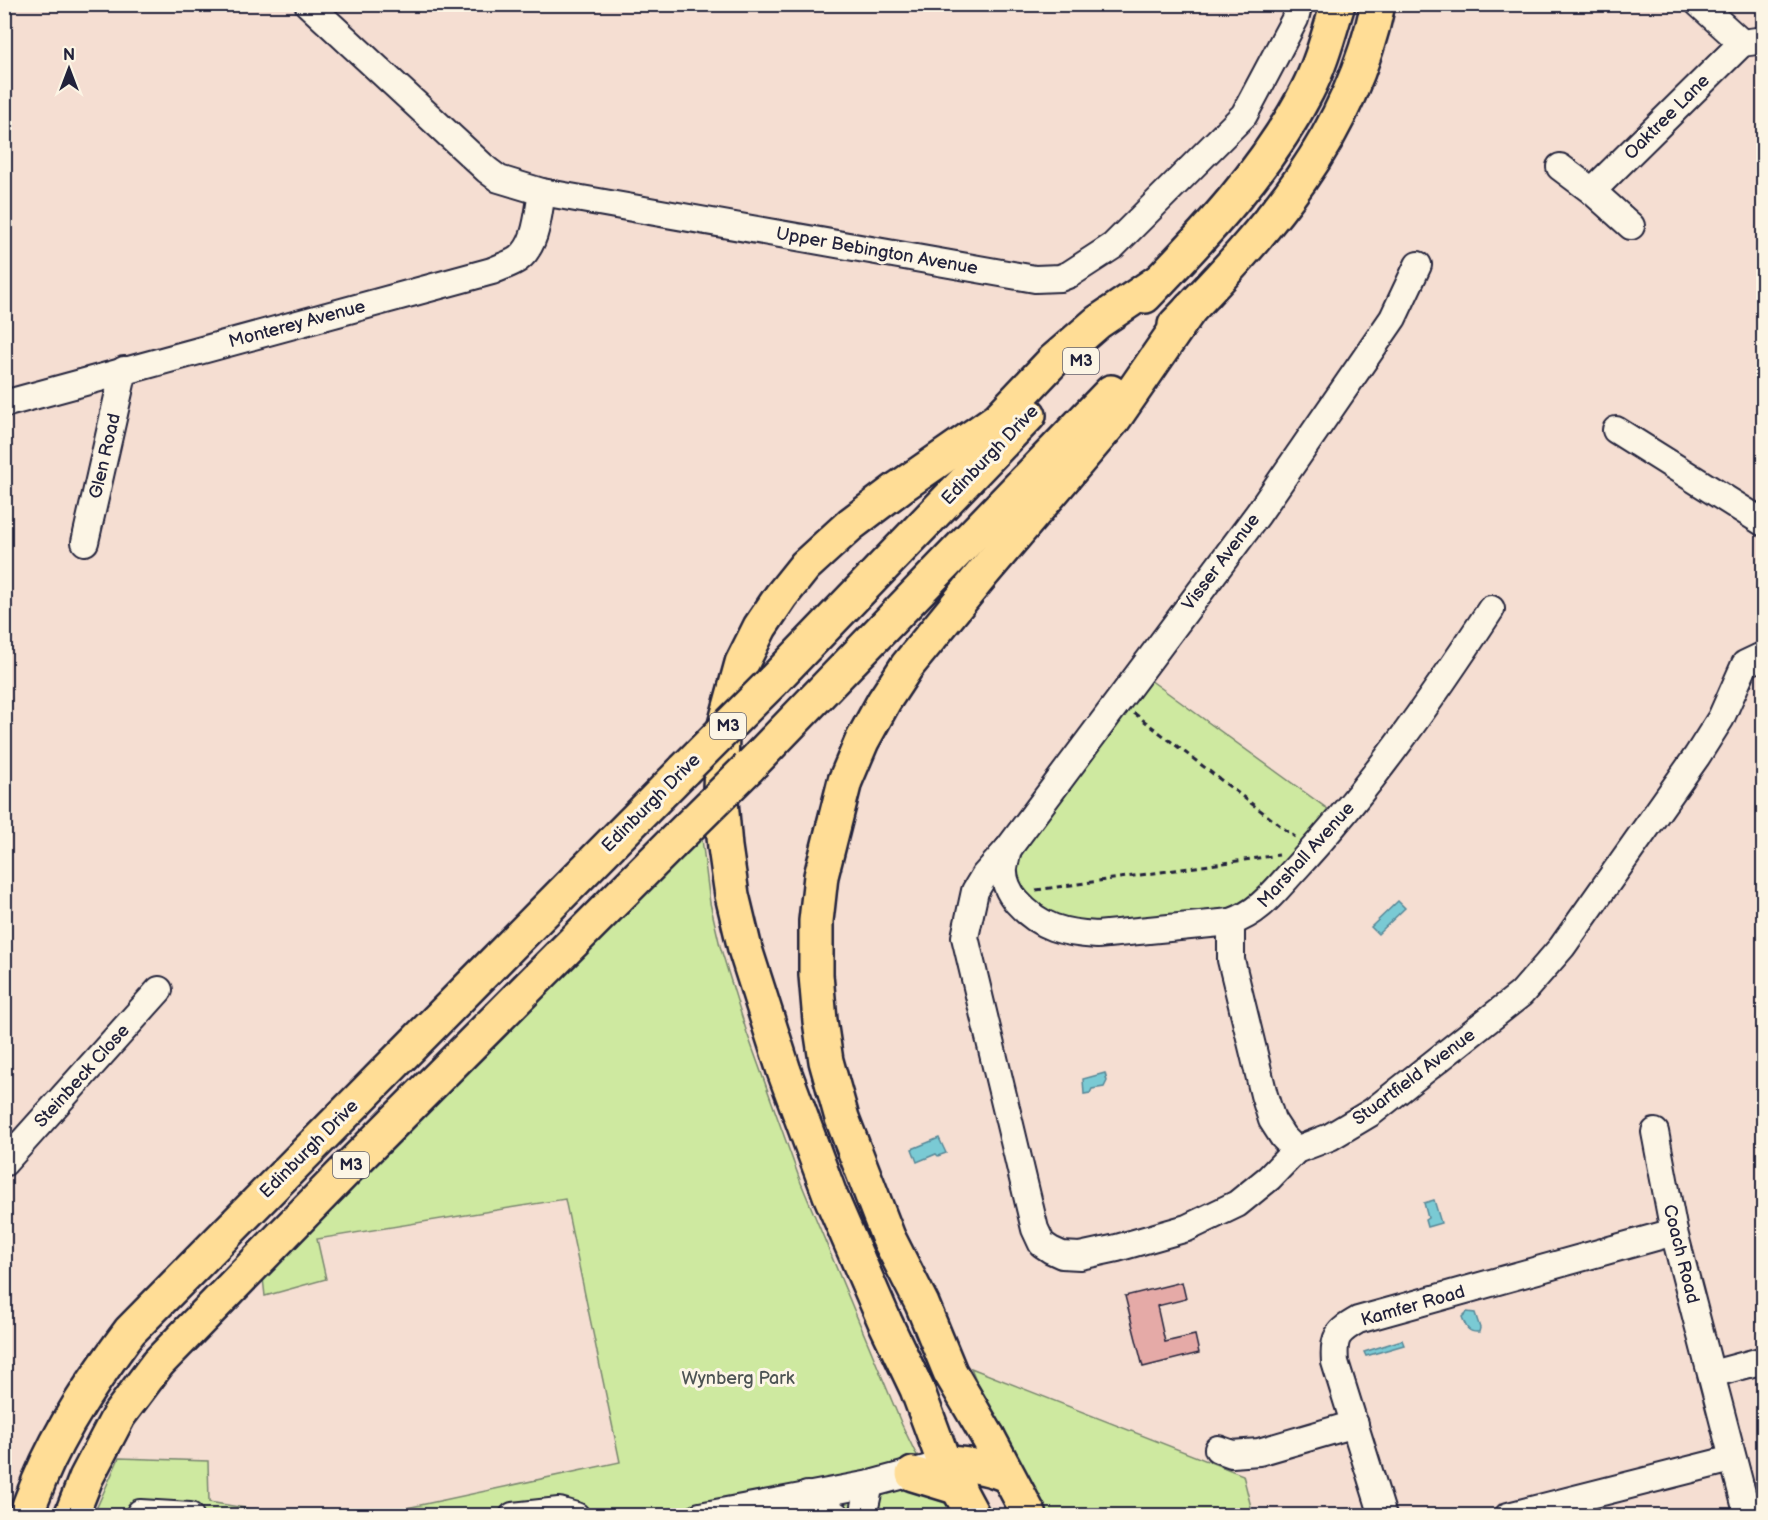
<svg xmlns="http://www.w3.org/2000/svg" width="1768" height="1520" font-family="'Balsamiq Sans',sans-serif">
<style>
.green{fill:#cee9a0;stroke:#78866e;stroke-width:1.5}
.water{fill:#7acad4;stroke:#578797;stroke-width:1.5}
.building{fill:#e5aaa7;stroke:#22223b;stroke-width:1.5}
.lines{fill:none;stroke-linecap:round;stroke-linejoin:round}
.minor-casing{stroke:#22223b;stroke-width:30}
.major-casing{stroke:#22223b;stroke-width:38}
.highway-casing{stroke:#22223b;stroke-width:38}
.path{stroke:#22223b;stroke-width:3;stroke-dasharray:6 4.5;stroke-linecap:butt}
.minor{stroke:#fcf5e5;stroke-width:26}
.major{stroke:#ffdd96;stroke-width:33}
.highway{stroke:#ffdd96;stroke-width:33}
.highway-bridge-casing{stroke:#22223b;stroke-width:38;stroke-linecap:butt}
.highway-bridge{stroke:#ffdd96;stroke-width:33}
.labels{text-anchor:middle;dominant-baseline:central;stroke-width:6;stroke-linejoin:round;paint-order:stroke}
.shield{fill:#fcf5e5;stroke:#63616e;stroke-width:1.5}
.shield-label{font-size:16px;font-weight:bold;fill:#22223b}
.street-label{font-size:18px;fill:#22223b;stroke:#fcf5e5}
.park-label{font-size:18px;fill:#4d5454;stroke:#fcf5e5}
</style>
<rect width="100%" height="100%" fill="#f5ded2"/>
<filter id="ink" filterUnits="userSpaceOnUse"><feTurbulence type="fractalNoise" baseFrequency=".0167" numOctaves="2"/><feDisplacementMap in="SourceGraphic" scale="12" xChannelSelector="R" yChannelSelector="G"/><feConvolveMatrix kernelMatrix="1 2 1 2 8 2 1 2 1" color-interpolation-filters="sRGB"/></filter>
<g filter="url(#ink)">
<g class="green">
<path d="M1139,672L1340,818L1260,911L1104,934L1017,901L1010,848Z"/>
<path d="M701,831L710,903L720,946L747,1033L801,1183L902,1425L915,1452L956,1515H374L620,1462L565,1199L317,1239L326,1279L265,1296L263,1278L407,1135Z"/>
<path d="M971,1368L1243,1475L1253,1515H1048L1020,1471L993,1421Z"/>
<path d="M119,1458L208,1461L209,1502L288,1515L93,1516Z"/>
</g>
<g class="water">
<path d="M1398,901L1405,908L1378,934L1371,927Z"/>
<path d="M1105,1073L1107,1081L1104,1087L1092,1089L1090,1093L1084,1094L1083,1079Z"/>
<path d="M939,1138L946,1153L938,1156L936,1154L917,1162L912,1149Z"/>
<path d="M1434,1200L1441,1223L1427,1227L1425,1220L1428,1218L1424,1203Z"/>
<path d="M1467,1312L1475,1313L1480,1328L1479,1332C1467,1333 1466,1326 1462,1317Z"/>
<path d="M1402,1340L1404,1345L1366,1356L1364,1352Z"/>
</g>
<path class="building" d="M1182,1282L1186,1299L1157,1306L1165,1342L1195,1335L1199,1353L1143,1367L1125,1296Z"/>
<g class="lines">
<g class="minor-casing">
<g id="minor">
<path d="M308,4L487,170L499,179L542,192L1035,279L1060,278L1070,274L1113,246L1244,115L1295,19L1299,4"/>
<path d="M1699,4L1742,43L1764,40"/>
<path d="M1560,167L1592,191L1631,226"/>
<path d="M1592,191L1742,43"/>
<path d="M1418,265L1393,318L1258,514L1008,849L984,876L975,891L965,937L1035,1229L1042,1244L1051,1250L1062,1255L1080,1256L1117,1248L1187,1228L1237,1204L1269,1178L1296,1150L1330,1137L1372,1112L1521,994L1562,947L1697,756L1721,718L1745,664L1764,655"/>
<path d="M4,404L492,271C500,267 511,264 518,259C537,245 538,214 542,192"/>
<path d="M1616,430L1764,523"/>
<path d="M85,542L124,370"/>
<path d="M1008,849C1007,855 1005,861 1004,868C1003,880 1009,893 1017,902C1040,928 1064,933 1097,935L1231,922"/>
<path d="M1655,1132L1674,1232L1748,1516"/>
<path d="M1296,1150L1283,1137L1272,1120L1264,1095L1231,960V922C1261,912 1276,889 1297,867C1370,788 1432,699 1491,609"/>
<path d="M4,1163L159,990"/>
<path d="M1712,1374L1764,1360"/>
<path d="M1218,1449L1232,1454L1259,1452L1355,1424"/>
<path d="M807,1495L837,1516"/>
<path d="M140,1513L190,1516"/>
<path d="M513,1516L559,1511L576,1516"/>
<path d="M700,1516L870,1484L929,1468"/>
<path d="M863,1516L870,1484"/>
<path d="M1383,1516L1335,1362C1333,1337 1337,1332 1358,1320L1674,1232"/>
<path d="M1508,1516L1732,1459"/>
</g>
</g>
<g class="major-casing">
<g id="major">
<path d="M988,1437L1030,1516"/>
<path d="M944,1462C965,1465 989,1466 1008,1476"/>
<path d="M944,1462L973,1516"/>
<path d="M913,1474L959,1488"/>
</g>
</g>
<g class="highway-casing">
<g id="highway">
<path d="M1145,296C1205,234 1267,169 1307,91C1321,64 1329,33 1338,4"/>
<path d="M1175,325C1269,227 1349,141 1378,4"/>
<path d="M772,682L1029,415"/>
<path d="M748,768L1111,392"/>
<path d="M988,1437L950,1372L922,1304L888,1237L842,1118L826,1061L820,1021L816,975V921L821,876L845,781L862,741L884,701L907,666L983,573L1114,419L1190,309"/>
<path d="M944,1462L917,1389L885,1322L830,1195L784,1071L745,949L732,895L725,847L720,790L722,736L742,663L760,627L781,596L805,566L851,524L900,487L998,419L1053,361L1098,322L1159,281"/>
<path d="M26,1516C29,1504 35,1492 39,1481C62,1426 95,1378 130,1331L684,770"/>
<path d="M71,1516L86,1478L119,1415L158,1363L347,1169L671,844"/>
</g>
</g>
<g class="path">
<path d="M1134,713L1295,837"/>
<path d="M1036,890L1279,855"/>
</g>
<use href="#minor" class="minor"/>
<use href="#major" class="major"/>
<use href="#highway" class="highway"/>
<g class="highway-bridge-casing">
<g id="highway-bridge">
<path d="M684,770L772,682"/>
<path d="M671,844L748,768"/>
</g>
</g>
<use href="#highway-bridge" class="highway-bridge"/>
</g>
</g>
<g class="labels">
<g class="shield">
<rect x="1063" y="348" width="36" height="26" rx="4.5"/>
<rect x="710" y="713" width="36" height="26" rx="4.5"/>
<rect x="333" y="1152" width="36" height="26" rx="4.5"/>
</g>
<g class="shield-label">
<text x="1081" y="361">M3</text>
<text x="728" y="726">M3</text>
<text x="351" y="1165">M3</text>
</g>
<g class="street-label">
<text transform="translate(1667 117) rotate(-45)">Oaktree Lane</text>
<text transform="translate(877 251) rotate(10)">Upper Bebington Avenue</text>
<text transform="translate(297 324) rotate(-15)">Monterey Avenue</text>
<text transform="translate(990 455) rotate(-46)">Edinburgh Drive</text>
<text transform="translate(105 456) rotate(-77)">Glen Road</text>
<text transform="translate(1221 562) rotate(-53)">Visser Avenue</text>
<text transform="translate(651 803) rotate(-45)">Edinburgh Drive</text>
<text transform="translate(1306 855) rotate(-48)">Marshall Avenue</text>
<text transform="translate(82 1076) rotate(-48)">Steinbeck Close</text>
<text transform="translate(1414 1077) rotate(-37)">Stuartfield Avenue</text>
<text transform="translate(309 1149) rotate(-45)">Edinburgh Drive</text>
<text transform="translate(1681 1254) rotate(76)">Coach Road</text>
<text transform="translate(1413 1306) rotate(-16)">Kamfer Road</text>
</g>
<g class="park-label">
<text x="738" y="1378">Wynberg Park</text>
</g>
</g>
<rect width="1768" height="1520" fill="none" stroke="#fcf5e5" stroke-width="24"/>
<rect x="12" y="12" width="1744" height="1496" fill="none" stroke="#22223b" stroke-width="2" filter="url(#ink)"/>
<g transform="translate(69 69)" stroke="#fcf5e5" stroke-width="4.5" paint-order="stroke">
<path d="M0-4.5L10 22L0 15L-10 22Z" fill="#22223b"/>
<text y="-9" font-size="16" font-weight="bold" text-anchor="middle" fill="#22223b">N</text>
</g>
</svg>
